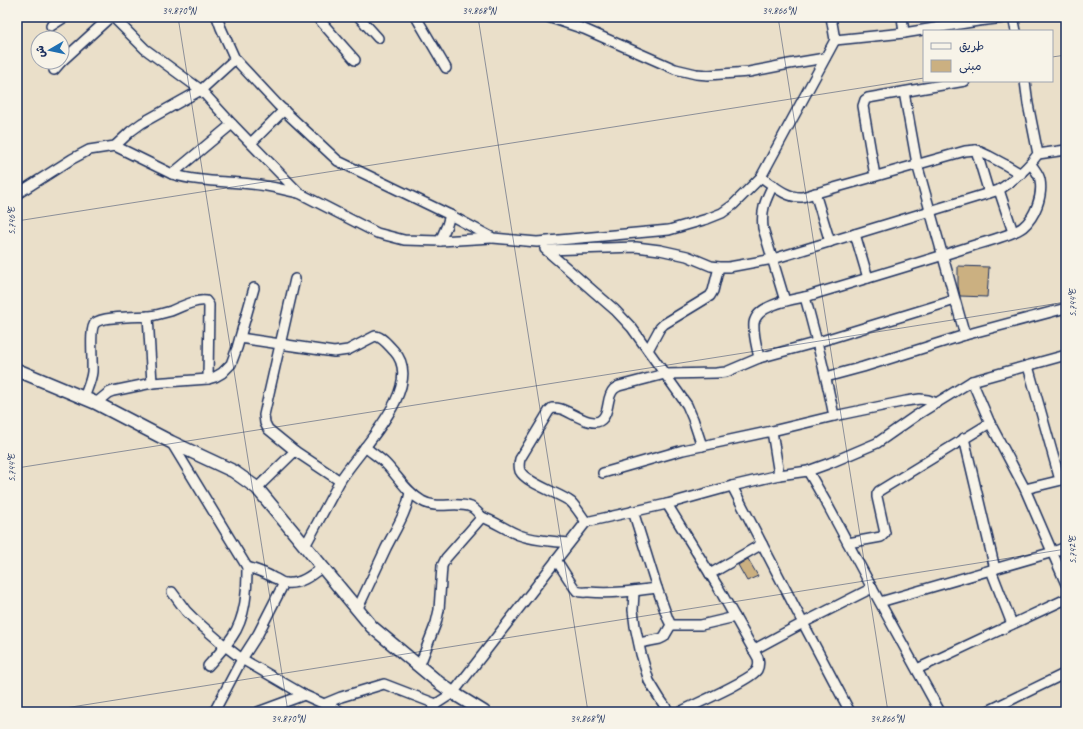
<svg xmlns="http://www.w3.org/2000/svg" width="1083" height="729" font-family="Caveat,'Playpen Sans Arabic',sans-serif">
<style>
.building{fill:#cbb081;stroke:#1b2f5e}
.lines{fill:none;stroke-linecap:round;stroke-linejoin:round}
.street-casing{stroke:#1b2f5e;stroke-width:12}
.secondary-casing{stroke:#1b2f5e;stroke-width:15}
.street{stroke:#f7f3e8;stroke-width:9}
.secondary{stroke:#f7f3e8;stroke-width:12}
.ticks{fill:none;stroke:#1b2f5e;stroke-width:1;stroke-opacity:0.45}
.neatline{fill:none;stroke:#1b2f5e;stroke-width:1.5}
.ticks-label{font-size:10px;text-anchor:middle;fill:#1b2f5e}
</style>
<rect width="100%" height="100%" fill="#eadfc9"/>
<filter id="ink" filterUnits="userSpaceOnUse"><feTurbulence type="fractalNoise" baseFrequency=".025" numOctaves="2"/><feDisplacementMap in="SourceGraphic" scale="8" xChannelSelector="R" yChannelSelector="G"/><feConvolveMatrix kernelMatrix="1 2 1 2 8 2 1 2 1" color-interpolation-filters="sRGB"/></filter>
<g filter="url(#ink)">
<g class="building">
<path d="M958,266L989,267L987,297L960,296L958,286Z"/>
<path d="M748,559L758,576L747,581L738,565Z"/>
</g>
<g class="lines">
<g class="street-casing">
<g id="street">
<path d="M111,17L116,20L145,49L201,90L232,124L299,193C284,190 267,185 251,184C224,181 198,182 172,174"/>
<path d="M217,17L221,28L235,59L278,105L338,161L450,215L493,238L537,242L669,230L707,219L722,213L733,205L761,177L835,40L831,17"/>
<path d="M317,17L355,60"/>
<path d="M359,17L378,38"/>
<path d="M416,17L446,68"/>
<path d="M548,17L584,29L675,69L696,74L708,75L749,72L789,64L825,58"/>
<path d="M902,17L904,33"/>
<path d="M1013,17L1016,31"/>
<path d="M51,26L65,17"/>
<path d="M835,40L904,33L978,21L1013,17"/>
<path d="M62,61L107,20L111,17"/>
<path d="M54,70L61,62"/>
<path d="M904,92L917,164L965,335"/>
<path d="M251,143L284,110"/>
<path d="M115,146L172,174L232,124"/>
<path d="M976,150L989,193"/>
<path d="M1038,154L1066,150"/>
<path d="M875,176L863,106L865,100L868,98L965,81"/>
<path d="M761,177C773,185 786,198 802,197L965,151L976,150L989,156L1004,164L1021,174"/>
<path d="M773,185C765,201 761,210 763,228L785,301"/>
<path d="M999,190L1013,232"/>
<path d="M299,193L377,233L404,240L440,241L492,238"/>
<path d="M815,193L830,242"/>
<path d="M17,194L72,159L89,150L115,146L131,131L142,123L201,90L235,59"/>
<path d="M855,234L868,278"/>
<path d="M440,241L447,225L450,215"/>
<path d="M545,249L615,310L632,328L687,405L693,419L702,446"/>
<path d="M547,250L636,247L660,250L687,256L711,266L719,267H729L773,259L999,190C1014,180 1027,169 1038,154L1028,104L1025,81"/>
<path d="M805,297C861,280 916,264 972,246C985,242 1013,235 1023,227C1035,217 1043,196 1040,180C1039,174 1034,169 1031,164"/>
<path d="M148,316L152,383"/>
<path d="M240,338L334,352L348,350L375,336C383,337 389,346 394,351C427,386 358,451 340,481L295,451"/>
<path d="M648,350L660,328L664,324L710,296L713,291L719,267"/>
<path d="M1028,366L1060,480"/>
<path d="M826,377L863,367L965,335L1066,308"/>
<path d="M972,381L990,423L1025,489L1066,584"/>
<path d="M84,398C87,389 91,381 92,372C93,361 89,329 95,323C102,316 139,317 150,316C157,315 164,313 171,311C180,307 196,299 206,301L209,305L208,379"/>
<path d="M96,403L108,393L113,391L152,383L208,379L215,377L222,373L231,364L237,348L254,288"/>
<path d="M834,416L906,401L920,399L928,400L937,403"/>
<path d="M772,431L779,475"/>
<path d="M964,438L995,569"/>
<path d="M171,442L247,567C247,591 246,617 232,637C225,647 216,657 208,666"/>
<path d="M365,447C372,453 379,457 385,463C397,475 406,492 422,501C437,510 456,501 471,507C475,509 479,514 482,517"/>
<path d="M808,471L827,504L872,588L940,712"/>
<path d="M603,473L683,450L772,431L834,416C826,376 816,337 805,297C790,300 757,305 754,323C753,335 757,347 759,358L818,342L955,300"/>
<path d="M732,486L803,623L850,712"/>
<path d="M257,488L295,451L268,429L265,423L264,415L295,279"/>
<path d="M1025,489L1066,479"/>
<path d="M667,504L718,587L758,658C759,662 759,666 757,670C751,680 693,705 680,712"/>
<path d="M633,511L657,588L668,619L671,625H701L735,617"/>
<path d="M586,522C581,515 577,508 571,502C559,493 526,483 520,471C519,468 519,463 520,459L549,411L552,408C555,408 558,408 561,409C572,412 594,430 603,418C610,410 606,397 614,389C615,388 617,387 619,386L665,374L716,373L726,372L759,358"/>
<path d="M848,543L881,537L885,533L877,497V494L879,491L990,423"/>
<path d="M305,546L340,481"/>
<path d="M556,560C560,565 574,589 577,591C581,593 586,592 589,592C612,594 634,591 657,588"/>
<path d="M247,567C257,570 266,573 274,578C278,579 281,583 285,583C300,585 312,575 322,567"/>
<path d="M991,570L1012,624"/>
<path d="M710,574L762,544"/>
<path d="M172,592L186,611L193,618L225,646L242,659L304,695L342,712"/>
<path d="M634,592L633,610L635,626L641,654L649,681L660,699L669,712"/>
<path d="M880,602L1053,552L1066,547"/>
<path d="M357,610C367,589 376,569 386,548C395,530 407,512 410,492"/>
<path d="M639,643L660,639L664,637L671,625"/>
<path d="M753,650L803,623L872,588"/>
<path d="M419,667L436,623L439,610L442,566L446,558L482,517C496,522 506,530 519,535C535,541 553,541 569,543"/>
<path d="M917,669L1066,599"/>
<path d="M324,704L341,697L384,684L436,704"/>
<path d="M214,712L242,659L258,634L284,583"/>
<path d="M258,712L304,695"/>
<path d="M431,712L436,704L453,693L586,522L667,504L732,486L779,475L808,471L830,463L877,443L917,415L972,381L1066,355"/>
<path d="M986,712L1066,673"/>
</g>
</g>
<g class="secondary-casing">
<path id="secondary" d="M17,370L96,403L171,442L233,471L257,488L372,627L438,682L453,693L484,712"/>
</g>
<use href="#street" class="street"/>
<use href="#secondary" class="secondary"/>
</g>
</g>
<path class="ticks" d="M178,17L288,712M478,17L588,712M778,17L888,712M1052,57L1066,55M17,221L924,78M17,468L1066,302M40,712L1066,549"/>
<rect width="1083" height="729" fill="none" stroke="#f7f3e8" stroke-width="44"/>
<rect x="923" y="30" width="130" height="52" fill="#f7f3e8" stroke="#9fa5b1"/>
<rect x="931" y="43" width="20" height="6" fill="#f7f3e8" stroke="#9fa5b1"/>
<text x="959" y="50" font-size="12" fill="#1b2f5e">طريق</text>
<rect x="931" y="60" width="20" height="12" fill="#cbb081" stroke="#9fa5b1"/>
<text x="959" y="70" font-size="12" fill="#1b2f5e">مبنى</text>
<g transform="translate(50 50) rotate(261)"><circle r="19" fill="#f7f3e8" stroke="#9fa5b1"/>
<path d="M0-3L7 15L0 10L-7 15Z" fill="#1f6fb2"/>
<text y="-6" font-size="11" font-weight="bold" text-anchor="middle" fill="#1b2f5e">ش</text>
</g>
<rect x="22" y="22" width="1039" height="685" class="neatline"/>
<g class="ticks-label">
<text x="179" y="14">34.870°N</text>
<text x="479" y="14">34.868°N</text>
<text x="779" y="14">34.866°N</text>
<text transform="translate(11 221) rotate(-90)" y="4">5.746°E</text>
<text transform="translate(1072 303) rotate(-90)" y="4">5.744°E</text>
<text transform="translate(11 468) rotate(-90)" y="4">5.744°E</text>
<text transform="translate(1072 550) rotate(-90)" y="4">5.742°E</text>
<text x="288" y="722">34.870°N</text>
<text x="587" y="722">34.868°N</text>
<text x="887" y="722">34.866°N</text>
</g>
</svg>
